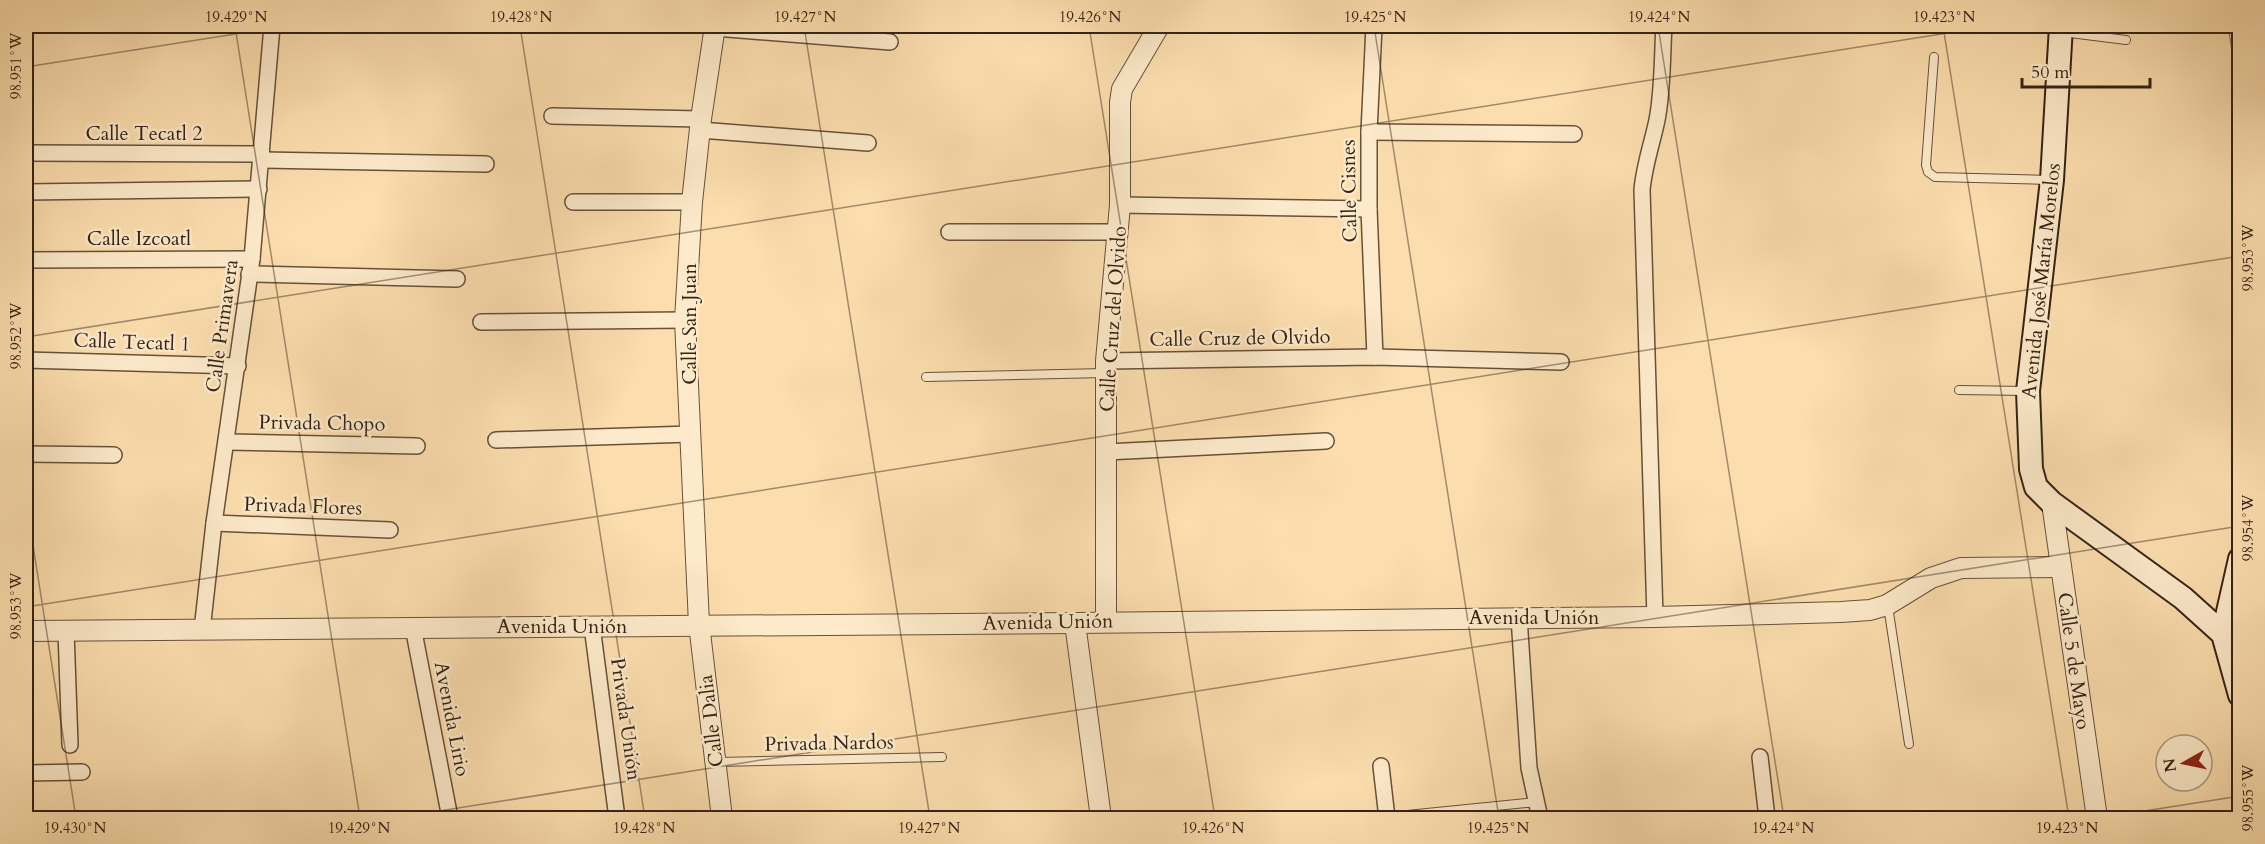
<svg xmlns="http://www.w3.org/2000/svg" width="2265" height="844" font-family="Cardo,serif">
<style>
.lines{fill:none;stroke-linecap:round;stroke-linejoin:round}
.service-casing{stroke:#67513b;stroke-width:10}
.minor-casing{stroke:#67513b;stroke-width:18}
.tertiary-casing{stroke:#67513b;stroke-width:22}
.secondary-casing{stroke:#352215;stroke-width:26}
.service{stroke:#fdeaca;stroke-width:8}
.minor{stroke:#fdeaca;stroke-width:15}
.tertiary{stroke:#fdeaca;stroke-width:20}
.secondary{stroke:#fdeaca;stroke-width:22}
.ticks{fill:none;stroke:#352215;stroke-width:1.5;stroke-opacity:0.45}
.labels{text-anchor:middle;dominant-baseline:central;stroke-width:5;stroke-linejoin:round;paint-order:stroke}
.street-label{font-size:20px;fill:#352215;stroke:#fdeaca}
.neatline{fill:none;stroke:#352215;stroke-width:2}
.ticks-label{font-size:15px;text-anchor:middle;fill:#352215}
</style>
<rect width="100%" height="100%" fill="#fcdeae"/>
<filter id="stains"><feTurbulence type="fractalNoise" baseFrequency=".00333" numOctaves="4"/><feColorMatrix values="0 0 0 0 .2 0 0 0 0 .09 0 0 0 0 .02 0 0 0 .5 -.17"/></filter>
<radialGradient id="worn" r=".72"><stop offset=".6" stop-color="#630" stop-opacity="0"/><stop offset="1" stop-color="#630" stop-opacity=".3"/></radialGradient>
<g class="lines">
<g class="service-casing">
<g id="service">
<path d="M2062,32L2126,40"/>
<path d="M1934,57L1926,165L1928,172L1935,177L2049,180"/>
<path d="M926,377L1105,373"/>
<path d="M1959,390L2026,391"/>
<path d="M1888,606L1909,744"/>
<path d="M717,762L942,757"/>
<path d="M1387,817L1537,802"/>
</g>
</g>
<g class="minor-casing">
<g id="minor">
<path d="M1374,26L1369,132V209L1375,357"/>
<path d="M715,28L890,42"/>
<path d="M552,116L701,119"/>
<path d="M700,130L868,143"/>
<path d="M1369,132L1574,134"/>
<path d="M26,153L262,154"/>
<path d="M262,160L486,164"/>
<path d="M26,192L259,189"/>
<path d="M573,202H692"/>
<path d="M1120,205L1369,209"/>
<path d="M949,232H1118"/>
<path d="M26,260L252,259"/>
<path d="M249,274L457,279"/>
<path d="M481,322L685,320"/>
<path d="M26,360L238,366"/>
<path d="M1106,361L1375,357L1561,362"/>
<path d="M496,440L691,434"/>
<path d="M227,442L417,446"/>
<path d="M1106,452L1326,441"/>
<path d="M26,454L114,455"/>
<path d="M214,523L390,530"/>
<path d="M1519,617L1529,768L1540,818"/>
<path d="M1655,617L1642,190C1644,166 1652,144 1657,120C1663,89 1662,57 1664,26"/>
<path d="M592,626L617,818"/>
<path d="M413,627L450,818"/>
<path d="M202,630L214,523L252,259L272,26"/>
<path d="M66,631L70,745"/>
<path d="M1760,757L1767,818"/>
<path d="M1381,766L1387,818"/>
<path d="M26,773L82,772"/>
</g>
</g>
<g class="tertiary-casing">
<g id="tertiary">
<path d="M715,26L701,119L692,202L685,320L699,624L722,818"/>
<path d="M2052,503L2097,818"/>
<path d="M1106,622V361L1120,205V102L1122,89L1159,26"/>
<path d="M1075,623L1101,818"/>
<path d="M26,631L1075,623L1655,617L1841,612L1870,610L1887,605L1931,578L1961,568L2061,567"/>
</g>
</g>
<g class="secondary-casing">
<g id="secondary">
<path d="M2061,26L2052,180L2028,391L2031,469L2036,487L2052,503L2183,598L2223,634L2240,695"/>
<path d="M2223,634L2240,559"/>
</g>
</g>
<use href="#service" class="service"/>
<use href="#minor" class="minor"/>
<use href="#tertiary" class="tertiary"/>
<use href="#secondary" class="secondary"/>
</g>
<path class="ticks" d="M235,26L360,818M520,26L645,818M804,26L930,818M1089,26L1215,818M1374,26L1499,818M1658,26L1784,818M1943,26L2069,818M2228,26L2240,100M26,67L286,26M26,337L1992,26M26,501L76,818M26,607L2240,256M395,818L2240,526M2100,818L2240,796"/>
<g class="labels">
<g class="street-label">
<text x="144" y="133">Calle Tecatl 2</text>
<text transform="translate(1349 191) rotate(-91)">Calle Cisnes</text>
<text x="139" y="238">Calle Izcoatl</text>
<text transform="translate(2041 281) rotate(-84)">Avenida José María Morelos</text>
<text transform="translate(1113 319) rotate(-86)">Calle Cruz del Olvido</text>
<text transform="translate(689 324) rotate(-90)">Calle San Juan</text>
<text transform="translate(222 326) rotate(-82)">Calle Primavera</text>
<text transform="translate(1240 338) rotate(-1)">Calle Cruz de Olvido</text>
<text transform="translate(132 342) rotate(2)">Calle Tecatl 1</text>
<text transform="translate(322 423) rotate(1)">Privada Chopo</text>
<text transform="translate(303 506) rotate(2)">Privada Flores</text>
<text x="1534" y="617">Avenida Unión</text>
<text transform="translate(1048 622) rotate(-1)">Avenida Unión</text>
<text x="562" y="626">Avenida Unión</text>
<text transform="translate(2074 661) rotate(82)">Calle 5 de Mayo</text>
<text transform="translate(452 719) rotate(79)">Avenida Lirio</text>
<text transform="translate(626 719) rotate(82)">Privada Unión</text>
<text transform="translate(711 721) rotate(-97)">Calle Dalia</text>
<text transform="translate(829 743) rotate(-1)">Privada Nardos</text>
</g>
</g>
<rect width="2265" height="844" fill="none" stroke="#fcdeae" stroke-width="66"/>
<g transform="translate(2184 763) rotate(261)"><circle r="28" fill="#fdeaca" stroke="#ad9a82" stroke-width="1.5"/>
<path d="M0-4.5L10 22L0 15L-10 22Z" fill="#8f2418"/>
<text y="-9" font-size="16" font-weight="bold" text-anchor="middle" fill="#352215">N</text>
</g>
<path d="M2022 78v9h128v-9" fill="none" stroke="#352215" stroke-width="3"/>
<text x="2031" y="78" font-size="18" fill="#352215" stroke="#fdeaca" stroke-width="4.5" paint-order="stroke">50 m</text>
<rect x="33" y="33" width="2199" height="778" class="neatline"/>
<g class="ticks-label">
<text x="236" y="22">19.429°N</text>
<text x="521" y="22">19.428°N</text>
<text x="805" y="22">19.427°N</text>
<text x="1090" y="22">19.426°N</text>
<text x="1375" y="22">19.425°N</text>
<text x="1659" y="22">19.424°N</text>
<text x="1944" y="22">19.423°N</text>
<text transform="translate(16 66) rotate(-90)" y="5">98.951°W</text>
<text transform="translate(2248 258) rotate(-90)" y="5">98.953°W</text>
<text transform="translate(16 336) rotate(-90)" y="5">98.952°W</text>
<text transform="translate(2248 528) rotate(-90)" y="5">98.954°W</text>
<text transform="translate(16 606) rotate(-90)" y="5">98.953°W</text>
<text transform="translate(2248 798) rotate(-90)" y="5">98.955°W</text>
<text x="75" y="833">19.430°N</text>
<text x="359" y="833">19.429°N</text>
<text x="644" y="833">19.428°N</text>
<text x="929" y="833">19.427°N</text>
<text x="1213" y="833">19.426°N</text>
<text x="1498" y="833">19.425°N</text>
<text x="1783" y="833">19.424°N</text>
<text x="2067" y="833">19.423°N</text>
</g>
<rect width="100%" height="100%" filter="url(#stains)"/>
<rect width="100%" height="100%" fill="url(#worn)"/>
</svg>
